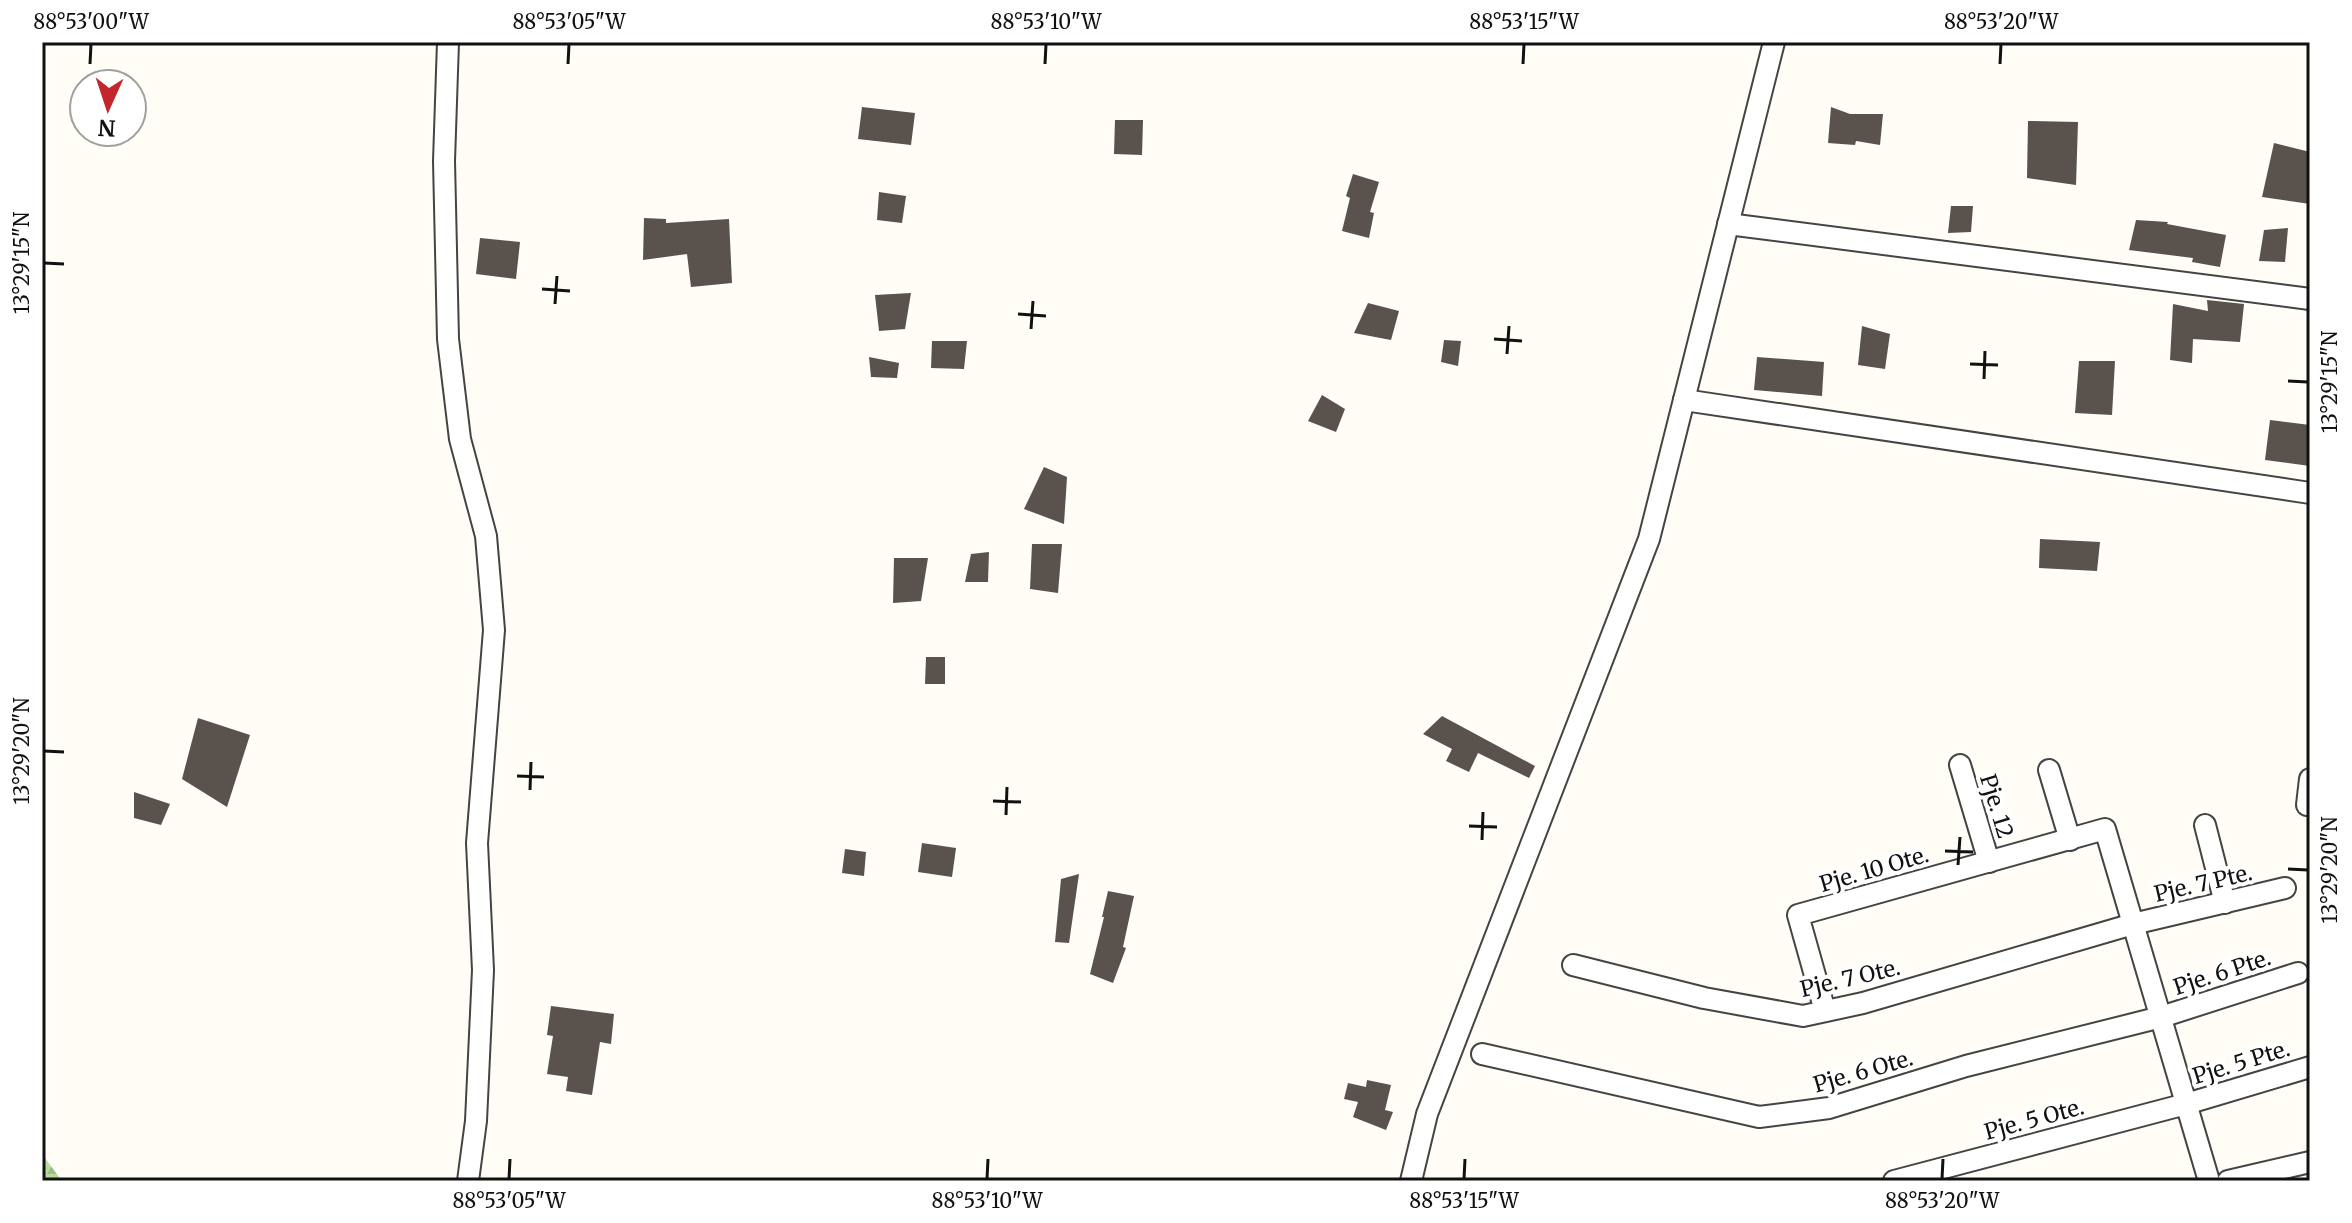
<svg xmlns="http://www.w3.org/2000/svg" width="2352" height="1223" font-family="Merriweather,serif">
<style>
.forest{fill:url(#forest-firs)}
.building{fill:#5a524d}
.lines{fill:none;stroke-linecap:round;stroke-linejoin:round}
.street-casing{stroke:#444;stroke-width:24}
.street{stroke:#fff;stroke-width:20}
.ticks{fill:none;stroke:#111;stroke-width:3}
.labels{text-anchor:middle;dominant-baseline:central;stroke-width:8;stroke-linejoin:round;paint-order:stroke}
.street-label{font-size:22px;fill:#111;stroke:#fff}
.neatline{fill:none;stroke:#111;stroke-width:3}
.ticks-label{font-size:20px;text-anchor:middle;fill:#111}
</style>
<defs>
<pattern id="forest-firs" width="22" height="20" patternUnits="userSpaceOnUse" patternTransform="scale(2)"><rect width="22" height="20" fill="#b9dc9c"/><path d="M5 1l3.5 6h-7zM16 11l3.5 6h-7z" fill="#9ebc85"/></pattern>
</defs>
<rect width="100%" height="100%" fill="#fffdf5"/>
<path class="forest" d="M42,1154L62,1181H42Z"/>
<g class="building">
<path d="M862,107L915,113L911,145L858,139Z"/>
<path d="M1831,107L1850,114H1883L1880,145L1856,141L1855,145L1828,143Z"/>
<path d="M1115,120H1143L1142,155L1114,154Z"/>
<path d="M2028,121L2078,122L2076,185L2027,178Z"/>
<path d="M2274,143L2310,152V204L2262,197Z"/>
<path d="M1353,174L1379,182L1370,212L1374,213L1369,238L1342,231L1350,198L1346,196Z"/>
<path d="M879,192L906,196L902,223L877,220Z"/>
<path d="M1951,206H1973L1971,232L1948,233Z"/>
<path d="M644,218L666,219V223L729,219L732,283L691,287L687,254L643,260Z"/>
<path d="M2136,220L2168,222L2167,224L2226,235L2220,267L2192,262L2193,258L2129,250Z"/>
<path d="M2288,228L2285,262L2259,261L2264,230Z"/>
<path d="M480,238L520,242L516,279L476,274Z"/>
<path d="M911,293L905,329L879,331L875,295Z"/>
<path d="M2207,300L2244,304L2240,342L2193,339L2192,363L2170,360L2173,304L2208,311Z"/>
<path d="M1368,303L1399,311L1391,340L1354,333Z"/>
<path d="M1862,326L1890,334L1885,369L1858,365Z"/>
<path d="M1444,340L1461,341L1458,366L1441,362Z"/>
<path d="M932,341H967L964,369L931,368Z"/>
<path d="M869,357L899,363L897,378L871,377Z"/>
<path d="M1757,357L1824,362L1822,396L1754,390Z"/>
<path d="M2079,361H2115L2112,415L2075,413Z"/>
<path d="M1322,395L1345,409L1336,432L1308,421Z"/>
<path d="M2270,420L2310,425V466L2265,460Z"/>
<path d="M1044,467L1067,477L1064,524L1024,509Z"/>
<path d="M2040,539L2100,542L2097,571L2039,568Z"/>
<path d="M1032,544H1062L1058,593L1030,589Z"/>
<path d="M989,552L988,582H965L971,554Z"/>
<path d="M894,558H928L921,601L893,603Z"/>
<path d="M926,657H945V684H925Z"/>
<path d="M1442,716L1535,766L1529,778L1478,753L1469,772L1446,761L1452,749L1423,734Z"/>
<path d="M198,718L250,735L227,807L182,779Z"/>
<path d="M134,792L170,804L161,825L134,818Z"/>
<path d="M922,843L956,848L952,877L918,872Z"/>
<path d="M845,849L866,852L864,876L842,873Z"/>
<path d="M1079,874L1069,943L1055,942L1061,879Z"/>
<path d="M1108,891L1134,896L1123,947L1126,948L1113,983L1090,974L1104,917H1102Z"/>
<path d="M551,1006L614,1014L611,1044L600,1042L592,1095L566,1091L568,1077L547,1074L553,1036L547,1035Z"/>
<path d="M1367,1080L1391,1085L1385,1110L1393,1112L1386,1130L1353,1117L1358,1102L1344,1099L1348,1083L1366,1087Z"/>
</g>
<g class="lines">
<g class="street-casing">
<g id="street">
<path d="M448,42L444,161L448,339L460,439L486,536L494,630L477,843L483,970L476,1121L468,1181"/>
<path d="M1728,224L2310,299"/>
<path d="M1684,400L2310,493"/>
<path d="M1960,765L1989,862"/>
<path d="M2049,770L2070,840"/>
<path d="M2307,805L2310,779"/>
<path d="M2205,825L2225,903"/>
<path d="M1573,965L1704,998L1803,1016L1863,1003L2133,924L2285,888"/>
<path d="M1825,1011L1798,915L2105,829L2209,1181"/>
<path d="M1482,1054L1759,1117L1829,1108L1966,1066L2161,1017L2298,973"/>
<path d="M1411,1181L1427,1114L1649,539L1774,42"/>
<path d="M1894,1181L2186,1104L2310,1067"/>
<path d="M2228,1181L2310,1162"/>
</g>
</g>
<use href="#street" class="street"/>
</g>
<path class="ticks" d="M90,64L91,44M568,64L569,44M1045,64L1046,44M1523,64L1524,44M2000,64L2001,44M44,263L64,264M542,289L570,291M555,304L557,276M1018,314L1046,316M1031,329L1033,301M1494,339L1522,341M1507,354L1509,326M1970,364L1998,365M1984,379L1985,351M2288,381L2308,382M44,751L64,752M517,776L544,777M530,790L531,762M993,801L1021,802M1006,815L1007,787M1469,826L1497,827M1482,840L1483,812M1945,851L1973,852M1958,865L1960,837M2288,869L2308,870M509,1179L510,1159M987,1179L988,1159M1464,1179L1465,1159M1942,1179L1943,1159"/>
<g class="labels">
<g class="street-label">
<text transform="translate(1997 806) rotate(73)">Pje. 12</text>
<text transform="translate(1874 869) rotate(-16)">Pje. 10 Ote.</text>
<text transform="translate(2203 883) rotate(-13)">Pje. 7 Pte.</text>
<text transform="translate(2222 972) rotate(-18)">Pje. 6 Pte.</text>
<text transform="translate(1850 978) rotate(-13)">Pje. 7 Ote.</text>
<text transform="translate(2241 1062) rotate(-17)">Pje. 5 Pte.</text>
<text transform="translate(1863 1071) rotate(-16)">Pje. 6 Ote.</text>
<text transform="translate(2034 1119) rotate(-15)">Pje. 5 Ote.</text>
</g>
</g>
<rect width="2352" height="1223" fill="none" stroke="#ffffff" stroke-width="88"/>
<g transform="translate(108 108) rotate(183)"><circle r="38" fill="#ffffff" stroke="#a0a0a0" stroke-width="2"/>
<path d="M0-6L14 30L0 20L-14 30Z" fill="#c4262e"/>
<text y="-12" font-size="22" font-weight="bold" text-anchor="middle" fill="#111111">N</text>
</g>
<rect x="44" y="44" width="2264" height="1135" class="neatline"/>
<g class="ticks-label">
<text x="91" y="29">88°53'00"W</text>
<text x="569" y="29">88°53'05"W</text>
<text x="1046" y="29">88°53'10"W</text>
<text x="1524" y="29">88°53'15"W</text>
<text x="2001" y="29">88°53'20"W</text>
<text transform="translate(22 263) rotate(-90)" y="7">13°29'15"N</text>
<text transform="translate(2330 382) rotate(-90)" y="7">13°29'15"N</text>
<text transform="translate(22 751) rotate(-90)" y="7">13°29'20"N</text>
<text transform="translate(2330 870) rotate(-90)" y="7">13°29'20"N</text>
<text x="509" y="1208">88°53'05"W</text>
<text x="987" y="1208">88°53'10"W</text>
<text x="1464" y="1208">88°53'15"W</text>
<text x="1942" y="1208">88°53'20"W</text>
</g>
</svg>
